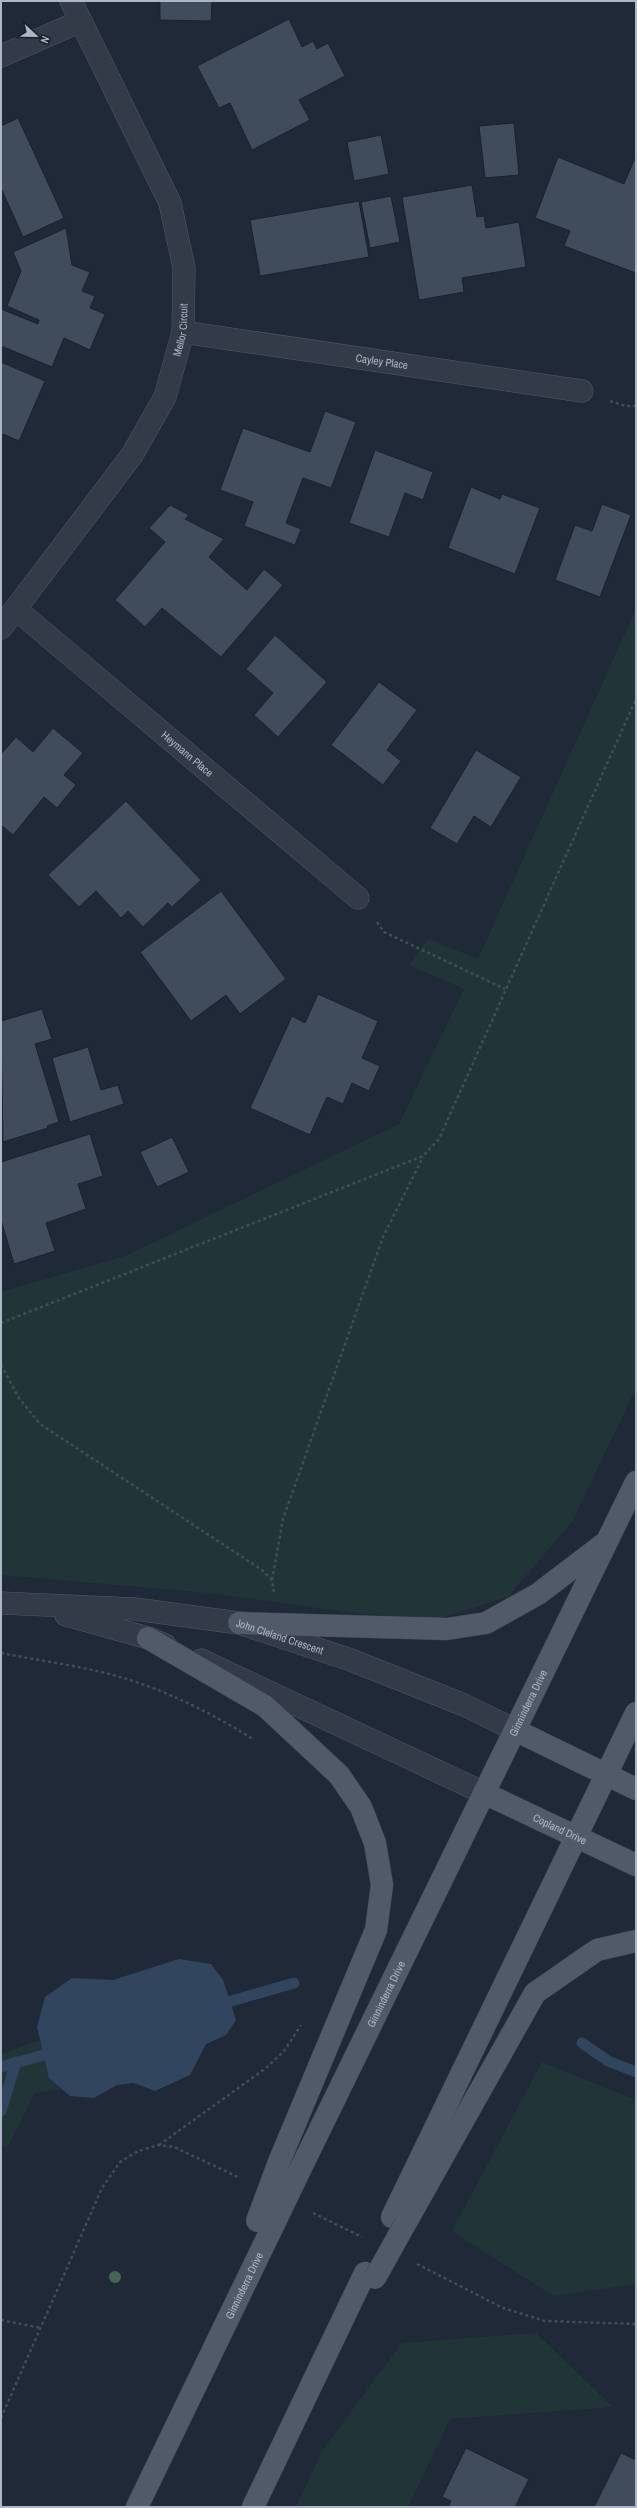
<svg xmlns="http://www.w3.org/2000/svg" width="637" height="2508" font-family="'Archivo Narrow',sans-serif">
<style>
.green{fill:#213538}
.water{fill:#32455f}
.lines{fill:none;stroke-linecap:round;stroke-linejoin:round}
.stream{stroke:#32455f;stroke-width:11}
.building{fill:#404c5c;stroke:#1a222e}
.minor-casing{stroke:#505966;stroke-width:23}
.major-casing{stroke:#3c4451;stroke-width:23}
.path{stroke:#3c5153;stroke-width:2.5;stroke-dasharray:3 3;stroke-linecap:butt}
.minor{stroke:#333b48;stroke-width:22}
.major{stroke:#515a68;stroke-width:22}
.major-bridge-casing{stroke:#3c4451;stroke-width:23;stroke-linecap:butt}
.major-bridge{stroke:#515a68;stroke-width:22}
.tree{fill:#456456}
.labels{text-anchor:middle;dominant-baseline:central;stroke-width:4;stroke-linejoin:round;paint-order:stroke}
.street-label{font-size:11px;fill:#adb6c5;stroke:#18202c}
</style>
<rect width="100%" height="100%" fill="#1f2937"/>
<g class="green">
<path d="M636,609V1388L572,1522L508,1597L441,1618L362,1614L209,1593L1,1575V1292L125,1256L399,1124L464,989L409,965L428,939L478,959Z"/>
<path d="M40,2040L49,2078L62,2089L35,2093L7,2148L1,2146V2054Z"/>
<path d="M542,2062L636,2100V2284L553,2296L452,2231Z"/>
<path d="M536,2333L613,2407L450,2419L408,2507H296L322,2451L402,2343Z"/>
</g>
<path class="water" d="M179,1959L211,1964L223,1980L236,2020L226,2035L206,2044L190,2075L155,2091L134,2083L117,2085L94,2098L70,2096L49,2078L37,2027L45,1997L72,1978L113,1980Z"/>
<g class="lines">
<g class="stream">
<path d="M217,2005L294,1983"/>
<path d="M582,2043L608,2061L636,2072"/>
<path d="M1,2067L58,2051"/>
<path d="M1,2111L16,2062"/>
</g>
</g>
<g class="building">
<path d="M160,1H212L211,21L160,20Z"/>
<path d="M289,19L302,47L313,41L317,49L328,43L345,76L299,100L310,120L252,150L230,103L219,108L197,66Z"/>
<path d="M18,118L64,218L23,237L1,188V126Z"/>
<path d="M514,123L519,175L485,178L479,126Z"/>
<path d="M381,135L389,174L354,181L347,142Z"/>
<path d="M558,157L624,184L634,160L636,161V273L564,246L570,231L535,218Z"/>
<path d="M472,185L477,217L484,216L486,228L519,222L526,267L462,278L464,292L419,300L402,197Z"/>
<path d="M391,196L400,242L370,248L361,202Z"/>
<path d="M359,201L369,257L260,276L250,220Z"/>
<path d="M66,228L72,265L90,272L82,291L95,296L90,308L105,314L90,350L64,338L52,367L1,346V309L38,324L39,320L7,306L21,271L13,252Z"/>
<path d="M1,362L45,381L19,441L3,434L1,438Z"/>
<path d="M325,411L356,422L331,488L303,478L286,523L301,529L295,545L244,526L253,502L220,490L243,428L310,452Z"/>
<path d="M375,450L433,472L423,500L405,493L389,537L349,523Z"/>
<path d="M471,487L500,499L502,494L540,508L515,574L448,548Z"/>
<path d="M602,504L631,515L600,597L555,580L575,525L592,531Z"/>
<path d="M170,505L189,515L185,519L224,539L209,557L247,590L264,569L283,585L221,657L162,608L145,627L115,600L165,542L149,528Z"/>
<path d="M275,635L327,682L278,737L254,715L273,693L246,669Z"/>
<path d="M379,682L417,710L387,750L401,761L383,785L331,745Z"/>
<path d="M53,728L83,753L64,775L76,785L57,808L44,797L13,835L1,825V754L16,737L33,752Z"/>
<path d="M476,750L521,777L491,827L474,816L457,844L430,828Z"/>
<path d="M126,801L201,880L172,907L168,903L143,927L128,911L121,918L96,891L79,907L48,875Z"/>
<path d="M221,891L286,979L240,1014L226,995L191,1021L140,952Z"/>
<path d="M318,994L378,1021L362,1058L380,1066L369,1091L352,1083L343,1104L327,1097L310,1135L250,1108L292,1016L305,1023Z"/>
<path d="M42,1009L52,1039L35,1044L59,1122L47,1126L48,1128L3,1142L1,1021Z"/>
<path d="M88,1047L101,1090L118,1085L124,1104L70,1122L52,1058Z"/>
<path d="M90,1134L103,1176L78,1184L86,1209L46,1223L55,1251L14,1264L1,1220V1162Z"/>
<path d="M172,1137L189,1172L157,1187L140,1152Z"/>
<path d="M466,2448L529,2479L515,2507H448L451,2501L442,2497Z"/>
<path d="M621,2453L636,2460V2507H594Z"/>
</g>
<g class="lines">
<g class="minor-casing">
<g id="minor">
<path d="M1,56L81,21"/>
<path id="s1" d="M183,332L582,391"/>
<path id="s2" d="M17,610L358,898"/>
<path id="s3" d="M1,628L132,455L165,397L183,332L184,268L170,203L71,1"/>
<path id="s4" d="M1,1603L135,1609L239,1623L351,1660L464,1705L515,1730"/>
<path d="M66,1615L148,1638L165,1645"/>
<path d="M201,1660L484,1793"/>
</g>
</g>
<g class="major-casing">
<g id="major">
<path d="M239,1623L447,1629L486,1623L538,1594L605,1543"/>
<path d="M148,1638L265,1706L339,1775L361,1807L375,1843L382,1885L376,1930L279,2162"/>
<path d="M515,1730L636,1789"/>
<path id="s5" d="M484,1793L636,1865"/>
<path id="s6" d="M299,2172L636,1482"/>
<path d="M392,2217L636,1713"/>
<path d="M405,2224L535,1993L597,1950L636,1941"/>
<path id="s7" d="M137,2507L272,2228"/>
<path d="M253,2507L365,2273"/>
</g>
</g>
<g class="path">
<path d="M610,401L626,406H636"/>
<path d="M377,922L384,932L505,989"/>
<path d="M1,1323L423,1156L439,1139L636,699"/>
<path d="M1,1365L19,1398L40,1424L262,1570L272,1580L274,1593"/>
<path d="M272,1580L283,1519L383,1237L423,1157"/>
<path d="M1,1653C41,1661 84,1666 123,1678C163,1689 220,1717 254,1740"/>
<path d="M159,2145L266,2068L284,2051L301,2025"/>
<path d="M313,2213L362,2237"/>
<path d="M417,2264L503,2308L545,2321L636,2324"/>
<path d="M1,2320L41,2328"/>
<path d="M1,2418L102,2188L120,2162L138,2151L159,2145L174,2147L240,2178"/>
</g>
<use href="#minor" class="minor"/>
<use href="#major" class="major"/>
<g class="major-bridge-casing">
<g id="major-bridge">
<path d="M257,2221L279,2162"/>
<path d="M272,2228L299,2172"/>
<path d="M375,2278L405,2224"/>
</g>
</g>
<use href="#major-bridge" class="major-bridge"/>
</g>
<circle class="tree" cx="115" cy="2277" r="6"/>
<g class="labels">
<g class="street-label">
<text stroke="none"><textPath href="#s3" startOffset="353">Mellor Circuit</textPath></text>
<text stroke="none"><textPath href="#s1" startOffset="201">Cayley Place</textPath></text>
<text stroke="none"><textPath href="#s2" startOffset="223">Heymann Place</textPath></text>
<text stroke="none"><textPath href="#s4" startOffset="282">John Cleland Crescent</textPath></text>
<text stroke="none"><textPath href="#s6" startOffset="522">Ginninderra Drive</textPath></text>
<text stroke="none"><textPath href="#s5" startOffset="84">Copland Drive</textPath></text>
<text stroke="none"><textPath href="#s6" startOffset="198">Ginninderra Drive</textPath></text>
<text stroke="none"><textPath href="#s7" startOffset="246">Ginninderra Drive</textPath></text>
</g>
</g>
<rect width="637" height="2508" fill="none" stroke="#adb6c5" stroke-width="4"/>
<g transform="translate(36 36) rotate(112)" stroke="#18202c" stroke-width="3" paint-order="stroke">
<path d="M0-3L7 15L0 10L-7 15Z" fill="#adb6c5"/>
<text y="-6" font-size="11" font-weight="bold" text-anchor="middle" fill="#adb6c5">N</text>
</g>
</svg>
